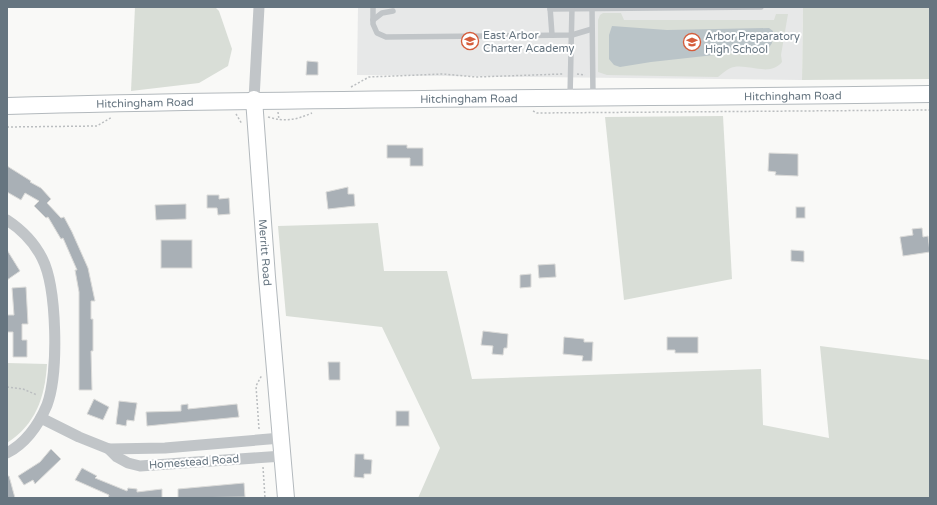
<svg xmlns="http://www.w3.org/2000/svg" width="937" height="505" font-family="'Varela Round',sans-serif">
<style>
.built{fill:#e7e8e8}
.green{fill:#d9ded7}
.water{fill:#bac4c8}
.building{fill:#a9b0b6;stroke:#dbdbd9}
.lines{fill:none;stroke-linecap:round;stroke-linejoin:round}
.secondary-casing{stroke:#b3b9bd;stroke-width:18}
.path{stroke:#bbbec0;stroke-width:1.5;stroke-dasharray:2 2;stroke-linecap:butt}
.lane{stroke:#c1c5c8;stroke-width:5.5}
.street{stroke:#c1c5c8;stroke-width:11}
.secondary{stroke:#fff;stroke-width:16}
.labels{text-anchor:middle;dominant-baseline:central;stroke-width:4;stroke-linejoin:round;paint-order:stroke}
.poi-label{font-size:11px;fill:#667580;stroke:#fff;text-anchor:start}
.street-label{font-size:11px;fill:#667580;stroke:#fff}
</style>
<rect width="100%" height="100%" fill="#f9f9f7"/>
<path class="built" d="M358,7H803L802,80L357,75Z"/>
<g class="green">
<path d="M135,7H215L219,11L232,49L228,66L199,83L131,91Z"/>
<path d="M803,7H930V79L802,80Z"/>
<path d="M603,13H621L624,20H774L776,14H788L781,55L782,62C770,77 750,64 734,67C728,68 722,74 718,77L607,75L598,72V20L600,15Z"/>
<path d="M723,116L732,279L624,300L605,117Z"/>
<path d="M378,223L384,271H447L472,379L761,369L763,425L829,438L820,346L930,360V498H418L440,448L382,327L286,316L278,226Z"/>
<path d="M7,363L47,364C45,397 36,424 7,443Z"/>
</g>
<path class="water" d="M612,26L667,30L769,28L773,31L772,43L768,49L651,62L620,67L614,65L609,59V35Z"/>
<g class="building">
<path d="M307,61L318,62V75H306Z"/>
<path d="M387,145H407V148H423V166H410V158H387Z"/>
<path d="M769,153L798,154V176L775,175L776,172L768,171Z"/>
<path d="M7,166L31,181L30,182L41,188L51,199L47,203L61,218L64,217L72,232L88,268L95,301H91V319H93V351H91L92,390H79V292L75,270H77L63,238L61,239L48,217L46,218L34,206L39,201L25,193L21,200L7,192Z"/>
<path d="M348,187V194H354L355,206L328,209L326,192Z"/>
<path d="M207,195H219V199L229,198L230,214L218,215L217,208H207Z"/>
<path d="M186,204V219L156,220L155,205Z"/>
<rect x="796" y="207" width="9" height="11"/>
<path d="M922,228L923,237L928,236L930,252L903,256L900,237L913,235L912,229Z"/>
<rect x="161" y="240" width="31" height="28"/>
<path d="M7,250L20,271L7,280Z"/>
<path d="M791,250L804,251V262L791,261Z"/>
<path d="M555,264L556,277L539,278L538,265Z"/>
<path d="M531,274V287L520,288V275Z"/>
<path d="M26,287L28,324H22V340H27V357H13V332H7V315H14L12,288Z"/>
<path d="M483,331L508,334L507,348H504L503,355L492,354L493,346L481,345Z"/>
<path d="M564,337L584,339V342H593L592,361H582L583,356L563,354Z"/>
<path d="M667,337H698V353H675V350H667Z"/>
<path d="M328,362H340V380H329Z"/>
<path d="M94,399L109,407L103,420L87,414Z"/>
<path d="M119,401L137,403L134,421L127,420L126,426L116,424Z"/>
<path d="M188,404V409L237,404L239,417L147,426L146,412L181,411V405Z"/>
<rect x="396" y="411" width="13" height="15"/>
<path d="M51,449L61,459L35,484L33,480L24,485L18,476L40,462Z"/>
<path d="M355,454H364V459L372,460L371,474H364V478L354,477Z"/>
<path d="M82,468L97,476L95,478L127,491L128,488L137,489V492L162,489V498H108L109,495L75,480Z"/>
<path d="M7,476H9L15,498H7Z"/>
<path d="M244,483L245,497L178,498V489Z"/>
</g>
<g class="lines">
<g class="secondary-casing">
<g id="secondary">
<path id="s1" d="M254,99L267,277L286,498"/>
<path id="s2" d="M7,106C315,97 622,99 930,94"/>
</g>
</g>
<g class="path">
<path d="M577,74L585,75"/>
<path d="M351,87L369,77L443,74L476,77L563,74"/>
<path d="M533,111L537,113L930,110"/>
<path d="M278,112L279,120"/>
<path d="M236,114L242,124"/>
<path d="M268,117C285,122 296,120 312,113"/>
<path d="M7,127L97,126L112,117"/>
<path d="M7,387L23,389L37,395"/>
<path d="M259,429L256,386L262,375"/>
<path d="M263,467L265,498"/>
</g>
<g class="lane">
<path d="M373,7V24L377,33L386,37L572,35L592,29"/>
<path d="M550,7L552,35"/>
<path d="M592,7L593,97"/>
<path d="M550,9L761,7"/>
<path d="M373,20L382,13L393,11"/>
<path d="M570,97L572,7"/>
</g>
<g class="street">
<path d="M254,99L259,7"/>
<path d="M7,220C22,230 34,242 42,258C57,287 59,373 47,405C39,424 26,443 7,453"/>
<path d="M41,418L79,437L109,449L117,457L128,463L140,466L283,456"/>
<path d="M109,449L165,448L281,438"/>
</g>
<use href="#secondary" class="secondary"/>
</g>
<defs>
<g id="school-ring" transform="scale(0.9)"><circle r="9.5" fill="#fff" stroke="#d55c3b" stroke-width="1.5"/><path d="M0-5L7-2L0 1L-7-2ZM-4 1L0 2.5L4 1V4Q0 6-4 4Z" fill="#d55c3b"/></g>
</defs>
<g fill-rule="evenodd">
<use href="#school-ring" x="470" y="41"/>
<use href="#school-ring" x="692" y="42"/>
</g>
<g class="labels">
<g class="poi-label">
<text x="483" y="35">East Arbor<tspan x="483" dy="13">Charter Academy</tspan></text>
<text x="705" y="36">Arbor Preparatory<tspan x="705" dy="13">High School</tspan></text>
</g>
<g class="street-label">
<text stroke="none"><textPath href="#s2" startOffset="786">Hitchingham Road</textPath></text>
<text stroke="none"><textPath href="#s2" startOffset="462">Hitchingham Road</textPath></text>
<text stroke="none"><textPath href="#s2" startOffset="138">Hitchingham Road</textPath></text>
<text stroke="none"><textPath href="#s1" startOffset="154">Merritt Road</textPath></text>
<text transform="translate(194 462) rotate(-4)">Homestead Road</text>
</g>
</g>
<rect width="937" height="505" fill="none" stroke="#667580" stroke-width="16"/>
</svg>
